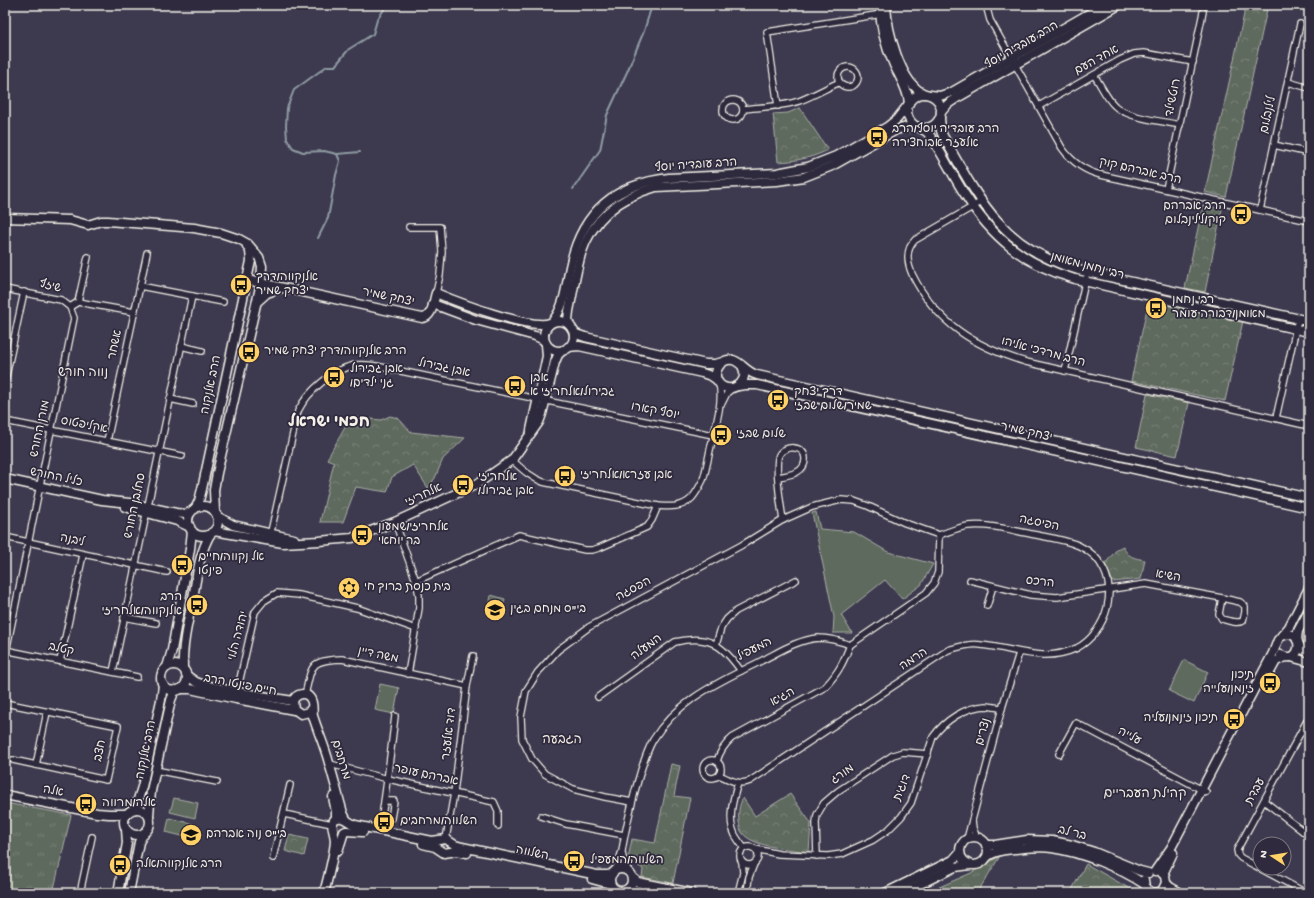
<svg xmlns="http://www.w3.org/2000/svg" width="1314" height="898" font-family="'Gochi Hand','Playpen Sans Hebrew',sans-serif">
<style>
.grass{fill:url(#grass-tufts);stroke:#aaaea4}
.park{fill:url(#park-crowns);stroke:#aaaea4}
.garden{fill:#5f6a5f;stroke:#aaaea4}
.lines{fill:none;stroke-linecap:round;stroke-linejoin:round}
.stream{stroke:#8f9ca2;stroke-width:2}
.street-casing{stroke:#f4f1e8;stroke-width:8}
.secondary-casing{stroke:#f4f1e8;stroke-width:11}
.street{stroke:#2f2a3d;stroke-width:5.5}
.secondary{stroke:#2f2a3d;stroke-width:8}
.labels{text-anchor:middle;dominant-baseline:central;stroke-width:3.5;stroke-linejoin:round;paint-order:stroke}
.street-label{font-size:12px;fill:#f4f1e8;stroke:#2f2a3d}
.poi-label{font-size:12px;fill:#f4f1e8;stroke:#2f2a3d;text-anchor:start}
.neighbourhood-label{font-size:13px;fill:#f4f1e8;stroke:#2f2a3d}
.district-label{font-size:16px;font-weight:bold;fill:#f4f1e8;stroke:#2f2a3d}
</style>
<defs>
<pattern id="grass-tufts" width="24" height="20" patternUnits="userSpaceOnUse"><rect width="24" height="20" fill="#5f6a5f"/><path d="M3 7l-1-3M5 7V3M7 7l1-3M15 17l-1-3M17 17v-4M19 17l1-3" fill="none" stroke="#778076"/></pattern>
<pattern id="park-crowns" width="20" height="18" patternUnits="userSpaceOnUse"><rect width="20" height="18" fill="#5f6a5f"/><path d="M2 6a3 3 0 1 1 6 0M12 15a3 3 0 1 1 6 0" fill="none" stroke="#778076"/></pattern>
</defs>
<rect width="100%" height="100%" fill="#3d3a50"/>
<filter id="ink" filterUnits="userSpaceOnUse"><feTurbulence type="fractalNoise" baseFrequency=".025" numOctaves="2"/><feDisplacementMap in="SourceGraphic" scale="8" xChannelSelector="R" yChannelSelector="G"/><feConvolveMatrix kernelMatrix="1 2 1 2 8 2 1 2 1" color-interpolation-filters="sRGB"/></filter>
<g filter="url(#ink)">
<g class="grass">
<path d="M5,803L71,815L53,893H30L5,888Z"/>
<path d="M1000,856L977,893H926L971,873Z"/>
</g>
<g class="park">
<path d="M1246,5H1268L1226,197L1205,192Z"/>
<path d="M800,108L828,150C812,158 796,161 778,162L773,114L788,113Z"/>
<path d="M1203,205L1222,209L1205,292L1185,288Z"/>
<path d="M1149,300L1243,321L1225,401L1131,381Z"/>
<path d="M1147,394L1189,403L1177,456L1136,447Z"/>
<path d="M390,416L398,418L411,432L465,438L443,459L435,478L428,488L413,465L392,477L387,492L356,487L343,522H320L334,462L327,459L351,417L381,420Z"/>
<path d="M1123,546C1127,557 1134,558 1145,560L1141,579L1113,582L1105,564L1117,549Z"/>
<path d="M671,764L680,766L674,796L690,798L673,883L642,877L643,869L628,859L632,839L655,843Z"/>
<path d="M790,794L811,823L809,852C791,849 751,848 741,831C740,829 740,825 739,822C738,813 739,805 743,798L755,816Z"/>
<path d="M289,835L308,839L304,856L285,851Z"/>
<path d="M1086,864L1134,891L1132,893H1070Z"/>
</g>
<g class="garden">
<path d="M816,512L820,529L854,532L888,552L933,564L921,585L902,599L885,580L841,615L852,633H833L834,617L812,513Z"/>
<path d="M491,595L505,599L501,616L487,613Z"/>
<path d="M1184,660L1208,672L1194,703L1169,691Z"/>
<path d="M380,684L399,688L394,714L375,710Z"/>
<path d="M174,798L198,803L195,818L170,812Z"/>
<path d="M169,818L194,824L190,838L166,832Z"/>
</g>
<g class="lines">
<g class="stream">
<path d="M337,154L360,152"/>
<path d="M573,189L600,150L607,115L627,72L644,31L652,5"/>
<path d="M318,238L328,218L336,175L340,161L337,154L324,151L303,152L293,148L287,139L286,126L287,108L294,90L327,66H335L349,49L373,34L377,20L387,5"/>
</g>
<g class="street-casing">
<g id="street">
<path d="M986,5L990,20L1062,148C1072,162 1084,171 1101,175L1309,221"/>
<circle cx="848" cy="77" r="10"/>
<path d="M1094,75C1101,85 1106,98 1115,106C1127,118 1163,121 1180,125"/>
<path d="M1288,82L1309,88"/>
<circle cx="733" cy="110" r="10"/>
<path d="M778,106L767,32L882,14"/>
<path d="M1039,106L1120,60L1134,54L1144,53L1193,62"/>
<path d="M743,109C762,107 781,107 799,101C813,96 826,88 840,82"/>
<path d="M1274,145L1309,153"/>
<path d="M1166,189L1203,12"/>
<path d="M981,202L915,240C905,250 907,262 912,274C936,323 975,347 1026,362L1309,426"/>
<path d="M1260,210L1300,24"/>
<path d="M409,227H440L442,252L440,275L436,293"/>
<path d="M140,286L223,302"/>
<path d="M5,289L61,300L70,307L74,318L5,657"/>
<path d="M78,302L88,257"/>
<path d="M70,307L78,302L134,312"/>
<path d="M181,346L202,351"/>
<path d="M1065,371L1086,278"/>
<path d="M5,381L24,292"/>
<path d="M170,399L193,404"/>
<path d="M722,403L727,393L733,388"/>
<path d="M1276,418L1298,319"/>
<path d="M5,421L182,456"/>
<path d="M107,441L147,253"/>
<path d="M512,460C522,469 530,477 543,482L658,506C670,507 682,508 692,498C697,492 700,486 703,480C706,470 708,460 710,450C714,431 724,402 719,384"/>
<path d="M778,477C790,475 806,473 805,458C804,445 784,445 779,455C774,465 781,507 783,520"/>
<path d="M395,522L416,581L419,595V608L408,674"/>
<path d="M270,536L298,411C308,391 332,370 355,365C362,364 369,365 376,366L713,435"/>
<path d="M5,537L167,572"/>
<path d="M970,580L1031,595L1057,597L1146,584L1222,598L1240,602L1245,606V612L1243,621C1236,624 1229,621 1222,619L1219,614L1222,598"/>
<path d="M416,581L519,535L585,550H592L599,548L647,527L652,520L658,506"/>
<path d="M987,606L993,586"/>
<path d="M124,617L156,623"/>
<path d="M716,645L721,628L727,619L736,611L796,580"/>
<path d="M5,650L137,677"/>
<path d="M60,661L83,555"/>
<path d="M113,672L192,296"/>
<path d="M237,692L255,612L264,601L277,593L299,595L357,608L416,629"/>
<path d="M305,695C312,666 309,660 342,659L467,686"/>
<path d="M598,697L675,642C708,634 722,644 741,671"/>
<path d="M5,703L118,726L106,780L13,760"/>
<path d="M1059,754L1076,723L1206,792"/>
<circle cx="712" cy="769" r="9"/>
<path d="M717,761C720,751 724,745 732,738L825,687C839,672 843,663 850,645"/>
<path d="M330,764L388,779L494,802L498,811V826"/>
<path d="M36,765L47,712"/>
<path d="M155,770L217,782"/>
<path d="M719,775C729,779 739,786 750,781L948,650C959,647 970,643 981,645C1015,648 1042,664 1077,648C1092,640 1103,624 1107,608C1110,595 1110,582 1104,570C1091,541 1059,540 1031,534C1011,530 990,524 968,526C959,527 948,532 939,535"/>
<path d="M738,783C733,799 727,819 735,835C738,840 741,844 744,848"/>
<path d="M384,801H394L391,818L382,816C387,783 391,750 395,716"/>
<path d="M1264,801L1309,836"/>
<path d="M632,802L605,797L573,789L545,774L532,759L522,739L521,717L526,691L538,672L558,650L589,627L742,545L783,520L812,507L841,500L854,501L868,506L905,523L939,535"/>
<path d="M284,814L332,824"/>
<path d="M541,816L566,824L624,835"/>
<path d="M972,821L973,828L977,838"/>
<path d="M446,839L454,793L467,686L473,656"/>
<path d="M967,839L1002,708L1019,653"/>
<circle cx="749" cy="856" r="9"/>
<path d="M755,849L779,854L828,856L842,854L873,840L888,830L901,817L911,803L933,737C945,720 965,707 986,706C991,706 997,708 1002,708"/>
<path d="M622,853L624,862L629,872"/>
<path d="M817,856L816,823L817,815L824,803L838,791L893,755L903,752L928,754"/>
<path d="M273,858L290,785"/>
<path d="M614,871L618,864L622,851C625,831 630,811 635,791C640,774 644,756 653,740C678,699 720,682 761,661C779,652 797,640 818,638C829,638 840,641 850,645L926,593L934,583L938,572L939,535"/>
<path d="M80,893L92,837"/>
<path d="M738,893L743,873L742,862"/>
<path d="M747,893L749,877L754,864"/>
<path d="M1306,893L1241,858L1238,855L1237,850L1309,717"/>
</g>
</g>
<g class="secondary-casing">
<g id="secondary">
<path d="M880,5C880,26 885,46 894,65C900,78 908,89 909,103"/>
<path d="M886,5C887,29 900,84 925,94"/>
<circle cx="924" cy="111" r="17"/>
<path d="M930,95L940,96L952,92L1104,5"/>
<path d="M941,112L948,104L957,98L1119,5"/>
<path d="M940,118L941,131L943,136C979,200 1002,248 1078,270L1309,321"/>
<path d="M920,128L927,132L933,140C944,157 953,176 964,193C991,237 1025,265 1075,279L1309,332"/>
<path d="M5,218L70,220L88,225L101,221H108L194,228L221,233L239,239L248,244L259,257L262,266L261,283L217,473L214,490L215,512"/>
<path d="M247,280L422,318C433,317 433,302 436,293C457,302 531,330 550,323"/>
<path d="M257,302L267,293L281,288"/>
<path d="M433,304L476,320L535,336L542,339L545,342"/>
<circle cx="559" cy="336" r="15"/>
<path d="M552,322C565,307 566,286 570,267C581,213 615,184 669,178L777,173L808,167L836,156L887,127L897,119L908,105"/>
<path d="M570,326L568,320L569,311C573,292 576,272 581,254C593,217 620,197 656,187L777,181L804,177L832,166L896,130L907,127H918"/>
<path d="M572,329L576,334L585,337L706,364H715L723,362"/>
<path d="M568,347L579,346L702,373L711,376L717,380"/>
<path d="M742,366C752,385 725,397 717,380C713,370 722,358 733,360C741,362 746,372 757,375L1309,498"/>
<path d="M738,386L745,385H757L1309,508"/>
<path d="M531,430L547,356L546,344"/>
<path d="M5,479L102,500L129,503L176,513L185,514L191,512"/>
<circle cx="203" cy="521" r="15"/>
<path d="M125,507L177,521L190,527"/>
<path d="M195,509L199,501L202,489L251,261L250,251L247,246"/>
<path d="M217,516L233,525L294,539"/>
<path d="M214,531L283,543L319,541L352,538L395,522L477,484L512,460L539,422L542,414L555,362L558,355L563,350"/>
<path d="M1297,640L1298,631L1309,611"/>
<path d="M1299,645L1302,649L1309,653"/>
<path d="M1281,655C1303,667 1305,626 1282,636"/>
<path d="M1291,657L1309,662"/>
<circle cx="174" cy="678" r="13"/>
<path d="M167,667L172,650L190,549L192,531"/>
<path d="M183,668C182,645 188,621 193,598C197,576 199,553 211,533"/>
<path d="M1270,672L1276,661L1286,657"/>
<path d="M186,675L196,682L204,685L237,692L293,701"/>
<path d="M180,689H190L236,699L294,710"/>
<path d="M312,707L309,712L301,714L294,709L293,701C296,694 305,691 310,698C314,703 312,710 313,716C318,732 325,747 329,763C334,779 338,796 343,813L346,819"/>
<path d="M5,795L97,813L109,814H126"/>
<path d="M333,797L336,812V818"/>
<circle cx="137" cy="822" r="13"/>
<path d="M135,809L142,787L161,700L163,685"/>
<path d="M149,815L151,791L171,700L175,690"/>
<path d="M346,831L363,832"/>
<circle cx="974" cy="851" r="14"/>
<path d="M423,844L435,847L444,853L457,851L467,853"/>
<path d="M986,845H995L1027,840L1052,841L1072,845L1094,852L1140,871L1148,873"/>
<path d="M338,851L344,832"/>
<path d="M986,858C993,851 1005,850 1015,849C1027,848 1040,846 1052,848C1081,852 1120,868 1144,884"/>
<circle cx="621" cy="880" r="11"/>
<path d="M1155,871L1171,848L1273,653L1278,640L1289,627L1309,588"/>
<path d="M1163,874L1173,853"/>
<path d="M632,877L638,882L642,883L692,893"/>
<path d="M592,879L610,884"/>
<path d="M1144,880C1144,887 1148,892 1155,893"/>
<path d="M1166,883L1170,887L1181,893"/>
<path d="M626,890H635L654,893"/>
<path d="M118,893L127,843L126,829"/>
<path d="M129,893L139,842L144,833"/>
<path d="M324,893C328,878 334,855 335,841C335,833 330,827 334,820C343,814 347,822 355,825L432,841L446,839L455,845L462,847L597,875H608L612,874"/>
<path d="M885,893L953,860L960,852"/>
<path d="M902,893L955,867L970,865"/>
<path d="M1156,893L1162,891L1166,883L1165,876L1161,872"/>
</g>
</g>
<use href="#street" class="street"/>
<use href="#secondary" class="secondary"/>
</g>
</g>
<defs>
<g id="bus-disc" transform="scale(1.15)"><circle r="9.5" fill="#ffd166" stroke="#2f2a3d"/><path d="M-5-6H5V4H4V6H2V4H-2V6H-4V4H-5ZM-3.5-4V0h7V-4ZM-3.5 1.2v1.5H-2V1.2ZM2 1.2v1.5H3.5V1.2Z" fill="#111"/></g>
<g id="synagogue-disc" transform="scale(1.15)"><circle r="9.5" fill="#ffd166" stroke="#2f2a3d"/><path d="M0-6.5L5.6 3.2H-5.6ZM0 6.5L5.6-3.2H-5.6Z" fill="#111"/></g>
<g id="school-disc" transform="scale(1.15)"><circle r="9.5" fill="#ffd166" stroke="#2f2a3d"/><path d="M0-5L7-2L0 1L-7-2ZM-4 1L0 2.5L4 1V4Q0 6-4 4Z" fill="#111"/></g>
</defs>
<g fill-rule="evenodd">
<use href="#bus-disc" x="877" y="137"/>
<use href="#bus-disc" x="1241" y="214"/>
<use href="#bus-disc" x="241" y="285"/>
<use href="#bus-disc" x="1156" y="308"/>
<use href="#bus-disc" x="249" y="352"/>
<use href="#bus-disc" x="334" y="377"/>
<use href="#bus-disc" x="515" y="386"/>
<use href="#bus-disc" x="778" y="400"/>
<use href="#bus-disc" x="721" y="435"/>
<use href="#bus-disc" x="565" y="476"/>
<use href="#bus-disc" x="463" y="485"/>
<use href="#bus-disc" x="362" y="535"/>
<use href="#bus-disc" x="182" y="565"/>
<use href="#synagogue-disc" x="349" y="588"/>
<use href="#bus-disc" x="197" y="605"/>
<use href="#school-disc" x="495" y="610"/>
<use href="#bus-disc" x="1270" y="683"/>
<use href="#bus-disc" x="1234" y="719"/>
<use href="#bus-disc" x="86" y="804"/>
<use href="#bus-disc" x="384" y="822"/>
<use href="#school-disc" x="191" y="835"/>
<use href="#bus-disc" x="574" y="861"/>
<use href="#bus-disc" x="120" y="865"/>
</g>
<g class="labels">
<g class="street-label">
<text transform="translate(1022 46) rotate(-30)">הרב עובדיה יוסף</text>
<text transform="translate(1097 61) rotate(-29)">אחד העם</text>
<text transform="translate(1174 98) rotate(-78)">רוטשילד</text>
<text transform="translate(1269 115) rotate(-78)">לילנבלום</text>
<text transform="translate(696 166) rotate(-4)">הרב עובדיה יוסף</text>
<text transform="translate(1140 172) rotate(13)">הרב אברהם קוק</text>
<text transform="translate(1087 267) rotate(15)">רבי נחמן מאומן</text>
<text transform="translate(50 287) rotate(14)">שיזף</text>
<text transform="translate(388 298) rotate(12)">יצחק שמיר</text>
<text transform="translate(116 345) rotate(-78)">אשחר</text>
<text transform="translate(1043 353) rotate(15)">הרב מרדכי אליהו</text>
<text transform="translate(444 369) rotate(12)">אבן גבירול</text>
<text transform="translate(212 385) rotate(-78)">הרב אלנקוה</text>
<text transform="translate(655 412) rotate(11)">יוסף קארו</text>
<text transform="translate(84 426) rotate(11)">אקליפטוס</text>
<text transform="translate(41 429) rotate(-78)">מורן החורש</text>
<text transform="translate(1026 433) rotate(13)">יצחק שמיר</text>
<text transform="translate(56 478) rotate(12)">כליל החורש</text>
<text transform="translate(424 496) rotate(-25)">אלחריזי</text>
<text transform="translate(136 506) rotate(-78)">סחלבן החורש</text>
<text transform="translate(1039 524) rotate(12)">הפיסגה</text>
<text transform="translate(72 541) rotate(12)">ליבנה</text>
<text transform="translate(1168 577) rotate(10)">השיא</text>
<text transform="translate(1040 583) rotate(6)">הרכס</text>
<text transform="translate(634 590) rotate(-28)">הפסגה</text>
<text transform="translate(239 636) rotate(-75)">יהודה הלוי</text>
<text transform="translate(647 648) rotate(-36)">המעלה</text>
<text transform="translate(61 650) rotate(12)">קטלב</text>
<text transform="translate(755 650) rotate(-27)">המעפיל</text>
<text transform="translate(378 656) rotate(12)">משה דיין</text>
<text transform="translate(914 660) rotate(-33)">הרמה</text>
<text transform="translate(240 686) rotate(11)">חיים פינטו הרב</text>
<text transform="translate(783 698) rotate(-29)">הגיא</text>
<text transform="translate(984 732) rotate(-75)">נצרים</text>
<text transform="translate(450 734) rotate(-83)">דוד אלעזר</text>
<text transform="translate(1129 737) rotate(28)">עלייה</text>
<text transform="translate(147 750) rotate(-78)">הרב אלנקוה</text>
<text transform="translate(101 751) rotate(-78)">חצב</text>
<text transform="translate(340 760) rotate(73)">מרחבים</text>
<text transform="translate(843 775) rotate(-35)">מורג</text>
<text transform="translate(426 776) rotate(12)">אברהם עופר</text>
<text transform="translate(903 788) rotate(-67)">דוגית</text>
<text transform="translate(53 792) rotate(11)">אלה</text>
<text transform="translate(1256 792) rotate(-61)">עבדת</text>
<text transform="translate(1072 834) rotate(14)">בר לב</text>
<text transform="translate(532 854) rotate(12)">השלווה</text>
</g>
<g class="poi-label">
<text x="892" y="130">הרב עובדיה יוסף/הרב<tspan x="892" dy="14">אלעזר אבוחצירה</tspan></text>
<text x="1226" y="207" text-anchor="end">הרב אברהם<tspan x="1226" dy="14">קוק/לילינבלום</tspan></text>
<text x="256" y="278">אלנקווה/דרך<tspan x="256" dy="14">יצחק שמיר</tspan></text>
<text x="1172" y="301">רבי נחמן<tspan x="1172" dy="14">מאומן/דבורה עומר</tspan></text>
<text x="264" y="352">הרב אלנקווה/דרך יצחק שמיר</text>
<text x="350" y="370">אבן גבירול<tspan x="350" dy="14">/גני ילדים</tspan></text>
<text x="530" y="379">אבן<tspan x="530" dy="14">גבירול/אלחריזי א</tspan></text>
<text x="794" y="393">דרך יצחק<tspan x="794" dy="14">שמיר/שלום שבזי</tspan></text>
<text x="736" y="435">שלום שבזי</text>
<text x="580" y="476">אבן עזרא/אלחריזי</text>
<text x="478" y="478">אלחריזי<tspan x="478" dy="14">/אבן גבירול</tspan></text>
<text x="378" y="528">אלחריזי/שמעון<tspan x="378" dy="14">בר יוחאי</tspan></text>
<text x="198" y="558">אל נקווה/חיים<tspan x="198" dy="14">פינטו</tspan></text>
<text x="364" y="588">בית כנסת ברוך חי</text>
<text x="182" y="598" text-anchor="end">הרב<tspan x="182" dy="14">אלנקווה/אלחריזי</tspan></text>
<text x="510" y="610">בי"ס מנחם בגין</text>
<text x="1254" y="676" text-anchor="end">תיכון<tspan x="1254" dy="14">זינמן/עלייה</tspan></text>
<text x="1218" y="719" text-anchor="end">תיכון זינמן/עליה</text>
<text x="102" y="804">אלה/מרווה</text>
<text x="400" y="822">השלווה/מרחבים</text>
<text x="206" y="835">בי"ס נוה אברהם</text>
<text x="590" y="861">השלווה/המעפיל</text>
<text x="136" y="865">הרב אלנקווה/אלה</text>
</g>
<g class="neighbourhood-label">
<text x="83" y="373">נווה חורש</text>
<text x="562" y="740">הגבעה</text>
<text x="1145" y="794">קהילת העבריים</text>
</g>
<g class="district-label">
<text x="329" y="423">חכמי ישראל</text>
</g>
</g>
<rect width="1314" height="898" fill="none" stroke="#2f2a3d" stroke-width="20"/>
<rect x="10" y="10" width="1294" height="878" fill="none" stroke="#f4f1e8" stroke-width="1.5" filter="url(#ink)"/>
<g transform="translate(1272 856) rotate(282)"><circle r="19" fill="#2f2a3d" stroke="#7e7a81"/>
<path d="M0-3L7 15L0 10L-7 15Z" fill="#ffd166"/>
<text y="-6" font-size="11" font-weight="bold" text-anchor="middle" fill="#f4f1e8">N</text>
</g>
</svg>
